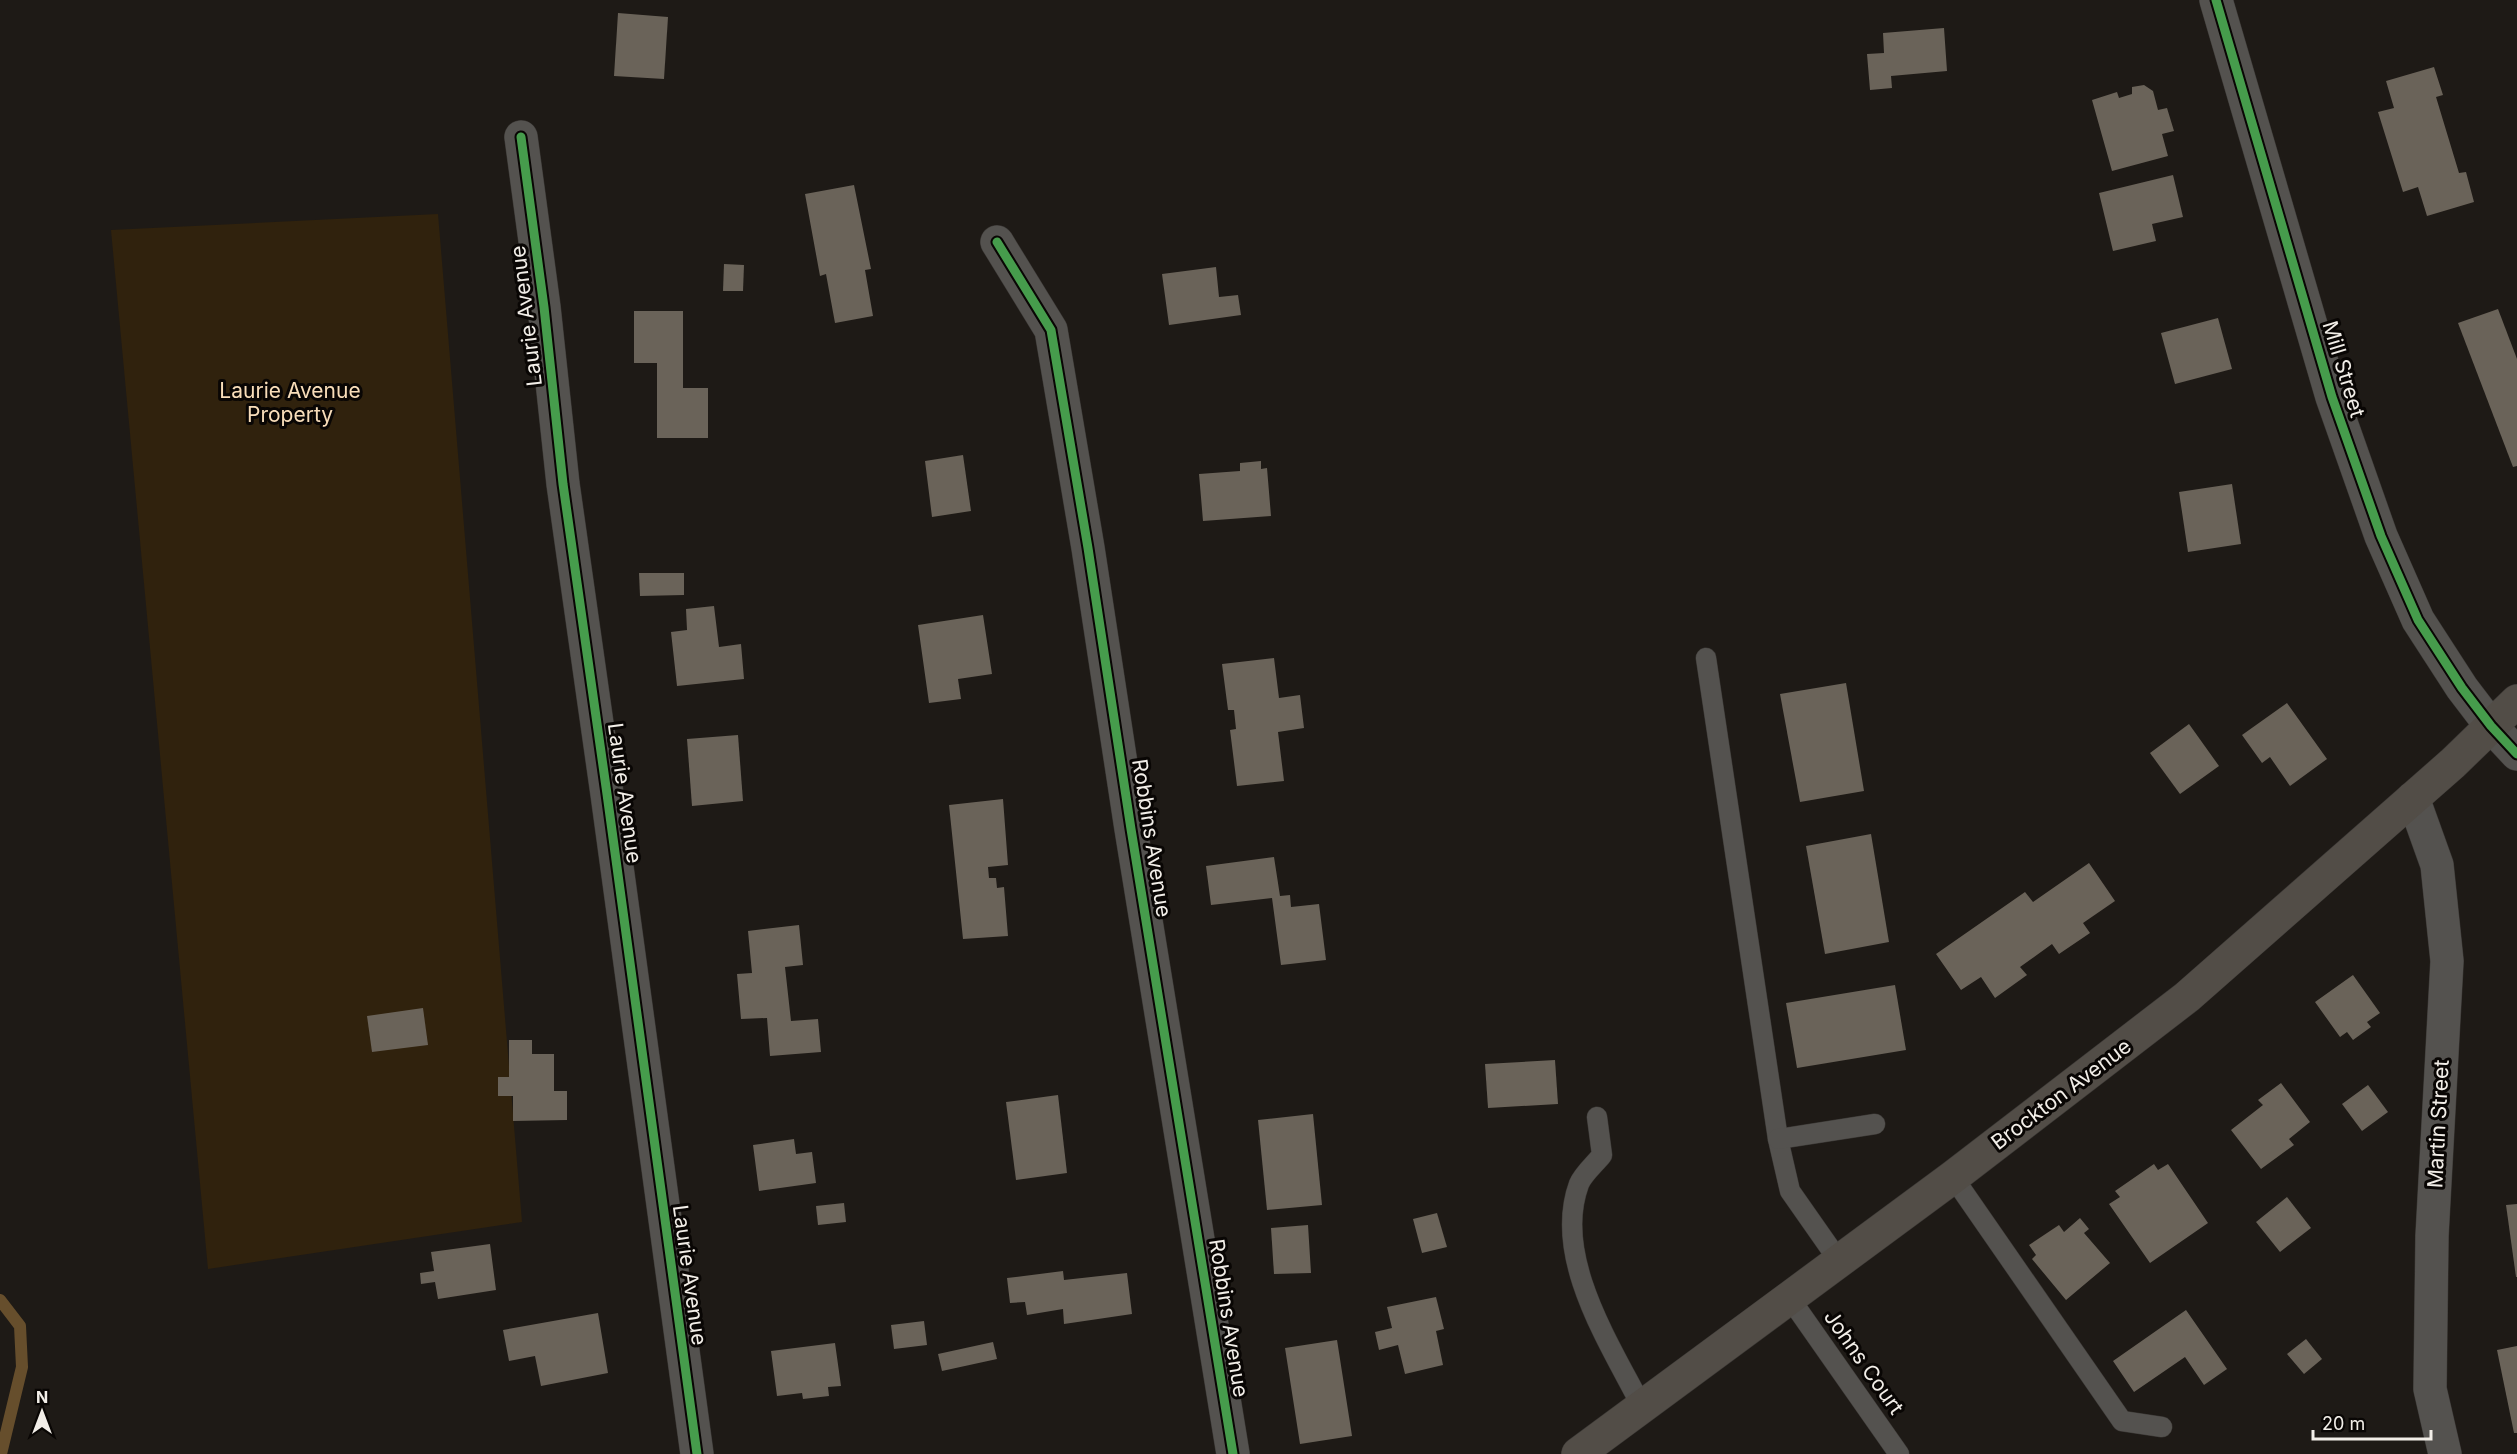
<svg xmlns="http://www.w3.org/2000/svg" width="2517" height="1454" font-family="Inter,sans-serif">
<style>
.green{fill:#30220d}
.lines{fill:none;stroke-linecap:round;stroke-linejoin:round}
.stream{stroke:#664e2c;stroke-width:12}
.building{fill:#6a6359}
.service-casing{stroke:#3a3734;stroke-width:21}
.minor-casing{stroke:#3a3734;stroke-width:34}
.tertiary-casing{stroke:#3a3734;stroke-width:34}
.secondary-casing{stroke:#3a3734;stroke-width:34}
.service{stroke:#54524f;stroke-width:20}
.minor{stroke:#54524f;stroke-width:33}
.tertiary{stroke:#54524f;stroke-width:33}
.secondary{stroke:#524d47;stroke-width:33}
.cycleway-casing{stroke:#090604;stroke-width:13}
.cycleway{stroke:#469c4c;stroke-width:9}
.labels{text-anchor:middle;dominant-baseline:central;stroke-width:6;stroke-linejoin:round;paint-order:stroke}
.street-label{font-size:21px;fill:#f2eee8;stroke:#090604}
.park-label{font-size:21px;fill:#f8ddb9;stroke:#090604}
</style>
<rect width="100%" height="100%" fill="#1e1a16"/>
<path class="green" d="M438,214L522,1222L208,1269L111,230Z"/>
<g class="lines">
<path class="stream" d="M0,1300L20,1326L22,1367L1,1454"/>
</g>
<g class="building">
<path d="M618,13L668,17L664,79L614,76Z"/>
<path d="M1944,28L1947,71L1891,76L1892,88L1870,90L1867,54L1884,53L1883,33Z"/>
<path d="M2434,67L2443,95L2436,97L2459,173L2466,172L2474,202L2427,216L2418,187L2403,192L2378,112L2394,108L2386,81Z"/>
<path d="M2144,85L2153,91L2158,110L2167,108L2174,131L2162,134L2168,156L2112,171L2092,100L2117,92L2119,98L2132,94V87Z"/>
<path d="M2173,175L2183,217L2152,224L2156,241L2113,251L2099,193Z"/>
<path d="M854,185L871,269L865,270L873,316L835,323L826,274L820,276L805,194Z"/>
<path d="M724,264L744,265L743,291H723Z"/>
<path d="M1216,267L1219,297L1238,295L1241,315L1169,325L1162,274Z"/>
<path d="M2498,309L2517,359V466L2513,467L2458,323Z"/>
<path d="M634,311H683V388H708V438H657V363H634Z"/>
<path d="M2218,318L2232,369L2175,384L2161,333Z"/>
<path d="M963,455L971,511L932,517L925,461Z"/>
<path d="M1261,461V469L1267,468L1271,516L1203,521L1199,474L1240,471V463Z"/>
<path d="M2232,484L2241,544L2188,552L2179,492Z"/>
<path d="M639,573H684V595L640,596Z"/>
<path d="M714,606L719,647L741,644L744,679L677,686L671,632L687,630L686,609Z"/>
<path d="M983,615L992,674L958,679L961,699L929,703L918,625Z"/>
<path d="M1274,658L1279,698L1300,695L1304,728L1278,732L1284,781L1237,786L1230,730L1236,729L1234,710H1228L1222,664Z"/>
<path d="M1846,683L1864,791L1800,802L1780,694Z"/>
<path d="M2287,703L2327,759L2290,786L2270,757L2262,763L2242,735Z"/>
<path d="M2189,724L2219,766L2180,794L2150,753Z"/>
<path d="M738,735L743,801L692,806L687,739Z"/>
<path d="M1003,799L1008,865L988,867L989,878H996L997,888L1004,887L1008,936L963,939L949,805Z"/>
<path d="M1871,834L1889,942L1825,954L1806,846Z"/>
<path d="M1274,857L1280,896L1290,895L1291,907L1319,904L1326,960L1281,965L1272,898L1211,905L1206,866Z"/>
<path d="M2089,863L2115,901L2083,923L2090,933L2059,954L2052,944L2020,967L2027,975L1995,998L1981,977L1961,990L1936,954L2025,892L2033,902Z"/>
<path d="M799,925L803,965L785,967L791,1021L818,1019L821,1052L770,1056L767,1018L741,1019L737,974L752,973L748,931Z"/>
<path d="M2353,975L2380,1013L2367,1022L2371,1027L2353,1040L2347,1032L2340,1037L2315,1002Z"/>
<path d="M1895,985L1906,1050L1797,1068L1786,1003Z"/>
<path d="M423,1008L428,1045L372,1052L367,1016Z"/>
<path d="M509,1040H532V1054H554V1091H567V1120L513,1121V1096H498V1077H509Z"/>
<path d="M1555,1060L1558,1104L1488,1108L1485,1064Z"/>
<path d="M2281,1083L2310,1122L2289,1139L2294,1145L2261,1169L2231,1130L2263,1105L2258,1100Z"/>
<path d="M2368,1085L2388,1112L2362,1131L2342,1104Z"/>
<path d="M1058,1095L1067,1173L1016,1180L1006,1102Z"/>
<path d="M1313,1114L1322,1205L1267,1210L1258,1120Z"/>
<path d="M794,1139L796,1154L812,1152L816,1183L759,1191L753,1145Z"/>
<path d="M2154,1164L2158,1170L2168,1164L2208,1223L2150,1263L2109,1204L2120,1197L2115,1191Z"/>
<path d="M2287,1197L2311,1228L2280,1252L2256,1222Z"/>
<path d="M844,1203L846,1222L818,1225L816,1206Z"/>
<path d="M2517,1204V1277H2516L2506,1205Z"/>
<path d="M1437,1213L1447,1247L1422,1253L1413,1219Z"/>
<path d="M2080,1218L2089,1229L2084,1233L2110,1263L2066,1300L2032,1259L2036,1255L2029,1245L2059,1225L2064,1232Z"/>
<path d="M1308,1225L1311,1273L1274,1274L1271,1228Z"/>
<path d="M490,1244L496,1290L438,1299L435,1282L421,1284L420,1273L434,1271L431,1252Z"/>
<path d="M1063,1271L1064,1280L1127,1273L1132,1314L1064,1324L1063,1309L1027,1315L1025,1302L1010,1303L1007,1278Z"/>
<path d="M1436,1297L1444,1329L1436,1331L1443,1365L1405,1374L1398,1345L1379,1350L1375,1332L1392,1328L1387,1307Z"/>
<path d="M2186,1310L2227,1369L2204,1385L2185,1357L2134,1392L2113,1361Z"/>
<path d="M598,1313L608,1373L541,1386L535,1356L509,1361L503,1330Z"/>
<path d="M924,1321L927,1345L894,1349L891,1325Z"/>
<path d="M2306,1339L2322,1359L2304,1374L2287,1354Z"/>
<path d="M1337,1340L1352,1436L1300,1444L1285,1348Z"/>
<path d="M993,1342L997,1359L942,1371L938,1354Z"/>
<path d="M835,1343L841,1386L828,1387L829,1396L803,1399L802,1393L777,1396L771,1351Z"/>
<path d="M2517,1346V1433H2514L2497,1350Z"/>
</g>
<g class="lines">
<g class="service-casing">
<g id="service">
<path d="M1706,658L1778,1139L1790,1191L1839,1261"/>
<path d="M1597,1117L1602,1155C1595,1164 1583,1174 1579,1184C1552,1257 1610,1344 1642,1407"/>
<path d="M1778,1139L1875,1124"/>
<path d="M1953,1177L2122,1421L2162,1427"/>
<path d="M1789,1297L1899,1454"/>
</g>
</g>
<g class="minor-casing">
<g id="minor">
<path d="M521,137L544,307L563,484L607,794L697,1454"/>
<path d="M997,242L1051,330L1088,548L1131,829L1233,1454"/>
<path d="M2413,798L2437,865L2447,961L2432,1236L2430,1389L2445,1454"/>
</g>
</g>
<g class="tertiary-casing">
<path id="tertiary" d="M2216,0L2332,397L2381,536L2418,620L2462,688L2491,726L2517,754"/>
</g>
<g class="secondary-casing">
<path id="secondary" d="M1578,1454L1953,1177L2187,997L2453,763L2517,701"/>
</g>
<use href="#service" class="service"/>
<use href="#minor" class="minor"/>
<use href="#tertiary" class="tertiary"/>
<use href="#secondary" class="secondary"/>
<g class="cycleway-casing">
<g id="cycleway">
<path d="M2216,0L2332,397L2381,536L2418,620L2462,688L2491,726L2517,754"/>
<path d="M521,137L544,307L563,484L607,794L697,1454"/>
<path d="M997,242L1051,330L1088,548L1131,829L1233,1454"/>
</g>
</g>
<use href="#cycleway" class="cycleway"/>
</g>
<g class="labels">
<g class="street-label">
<text transform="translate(526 316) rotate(-97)">Laurie Avenue</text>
<text transform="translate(2344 369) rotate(73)">Mill Street</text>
<text transform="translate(625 793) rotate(82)">Laurie Avenue</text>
<text transform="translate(1152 838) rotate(81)">Robbins Avenue</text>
<text transform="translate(2061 1094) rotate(-37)">Brockton Avenue</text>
<text transform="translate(2438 1124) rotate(-87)">Martin Street</text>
<text transform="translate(690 1275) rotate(82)">Laurie Avenue</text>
<text transform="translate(1229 1318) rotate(81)">Robbins Avenue</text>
<text transform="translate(1864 1362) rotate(55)">Johns Court</text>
</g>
<g class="park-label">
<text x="290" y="390">Laurie Avenue<tspan x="290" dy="24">Property</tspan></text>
</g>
</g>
<g transform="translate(42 1412)" stroke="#090604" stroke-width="4.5" paint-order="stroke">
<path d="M0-4.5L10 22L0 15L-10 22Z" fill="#f2eee8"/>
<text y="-9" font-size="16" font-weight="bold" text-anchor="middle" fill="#f2eee8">N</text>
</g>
<path d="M2313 1430v9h118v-9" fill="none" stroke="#f2eee8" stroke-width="3"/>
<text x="2322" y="1430" font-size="18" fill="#f2eee8" stroke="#090604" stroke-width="4.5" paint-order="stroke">20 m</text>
</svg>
